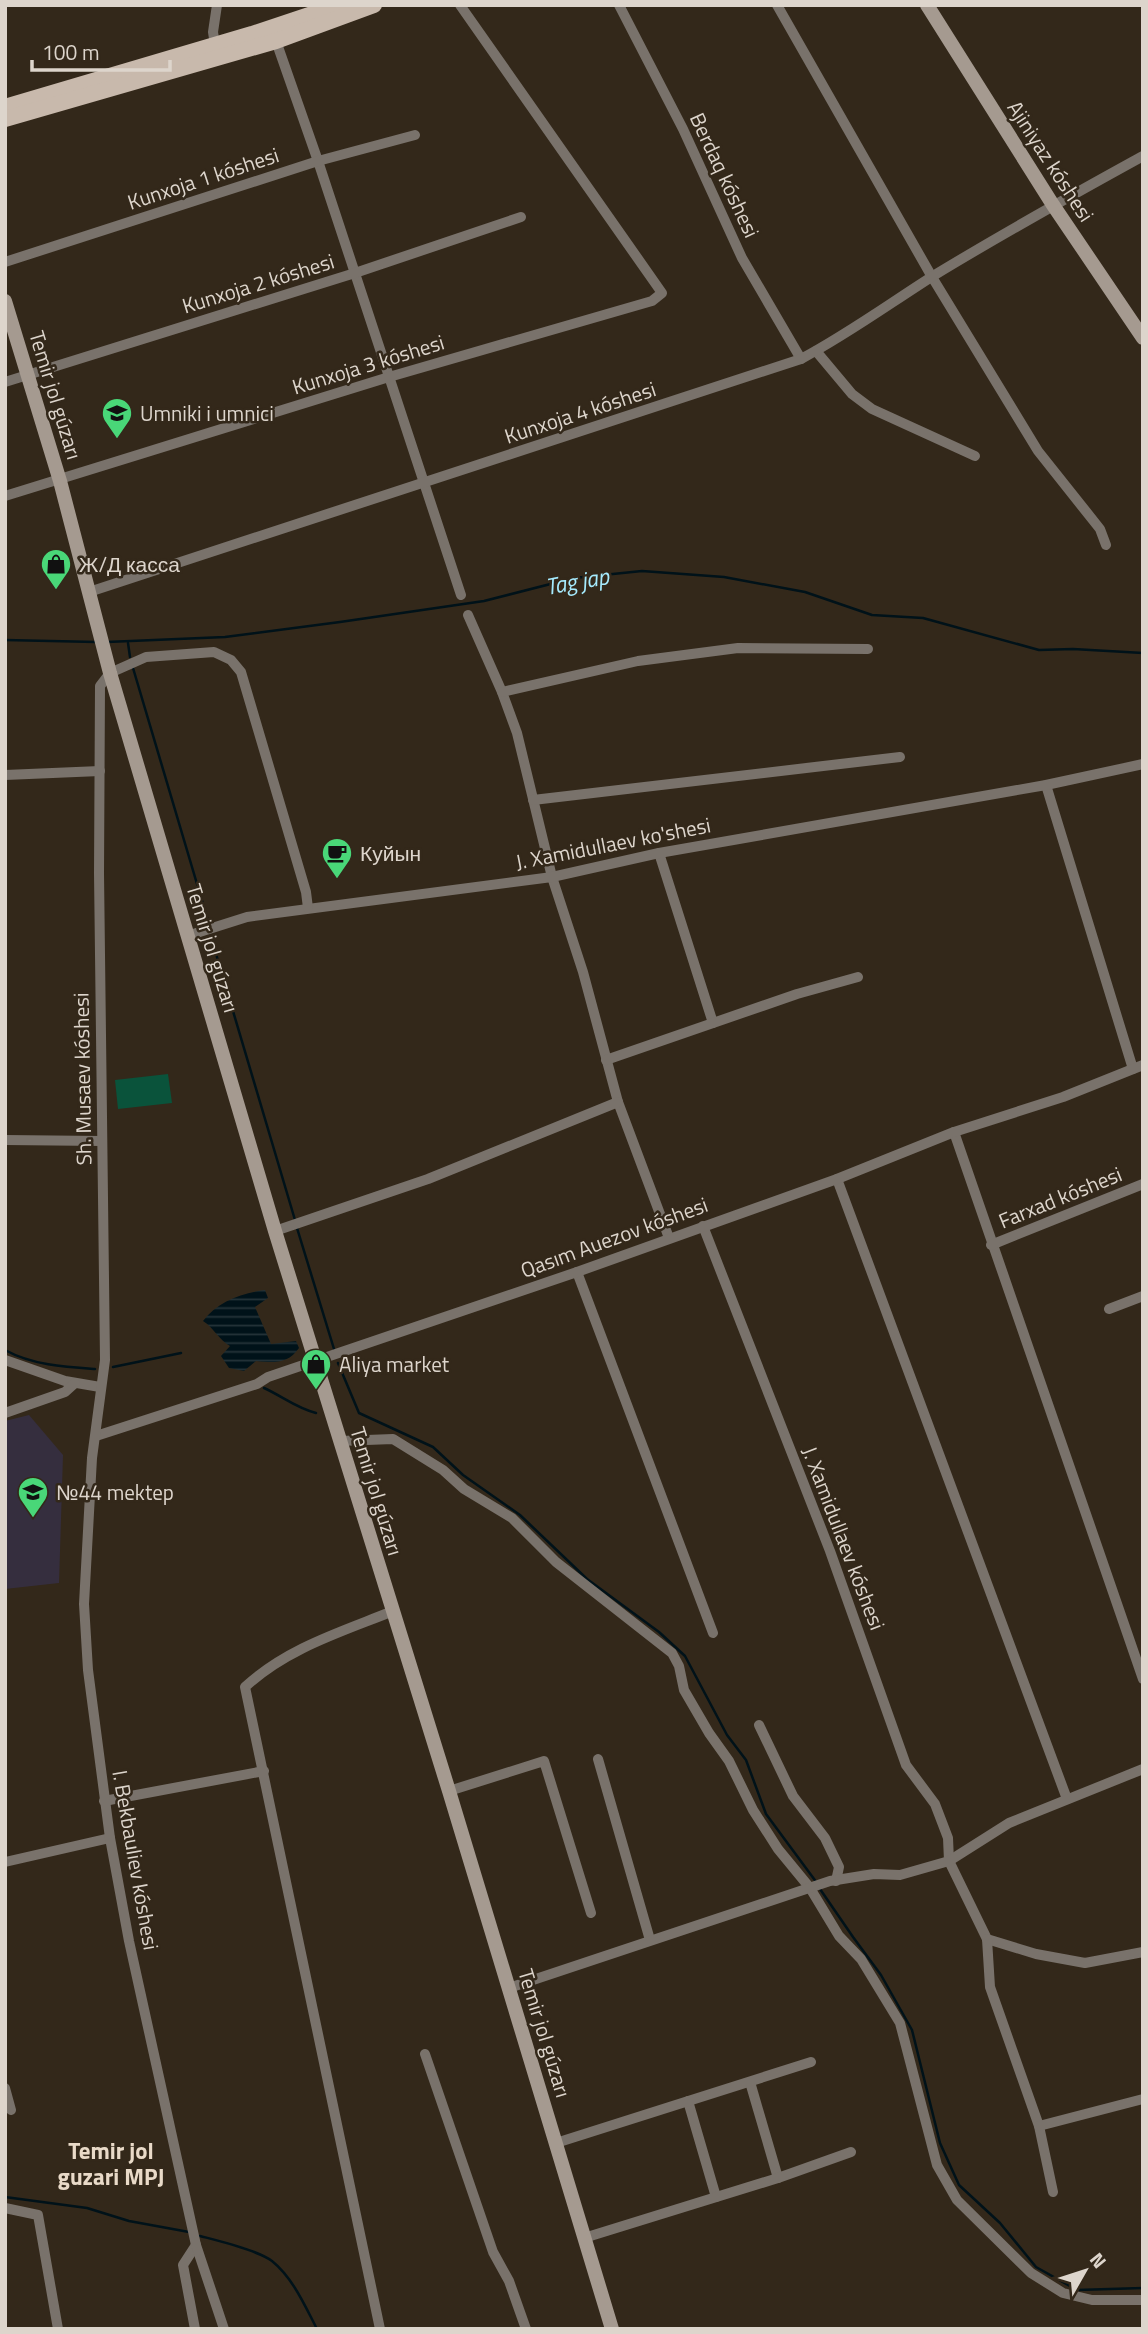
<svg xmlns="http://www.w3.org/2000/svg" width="1148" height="2334" font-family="'Titillium Web',sans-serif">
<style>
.education{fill:#352e3e}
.pitch{fill:#0a533b}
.water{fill:url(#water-rules)}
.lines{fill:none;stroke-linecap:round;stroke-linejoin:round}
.stream{stroke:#001219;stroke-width:2.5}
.street{stroke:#79726b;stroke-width:10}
.secondary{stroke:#a59a90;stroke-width:14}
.primary{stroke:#c8b9ac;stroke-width:16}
.labels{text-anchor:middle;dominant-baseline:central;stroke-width:5;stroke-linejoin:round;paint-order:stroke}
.street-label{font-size:21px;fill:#ddd5cc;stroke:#33281a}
.poi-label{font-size:21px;fill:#ddd5cc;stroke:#33281a;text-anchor:start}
.water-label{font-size:23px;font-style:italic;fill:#a6ebfe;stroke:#33281a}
.neighbourhood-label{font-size:23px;font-weight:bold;fill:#e9dac8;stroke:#33281a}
</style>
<defs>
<pattern id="water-rules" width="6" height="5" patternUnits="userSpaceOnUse" patternTransform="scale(1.75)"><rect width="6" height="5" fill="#001219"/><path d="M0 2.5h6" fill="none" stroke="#253439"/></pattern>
</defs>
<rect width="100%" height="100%" fill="#33281a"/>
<path class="education" d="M29,1415L63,1455L59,1583L5,1589V1421Z"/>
<path class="pitch" d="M168,1074L172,1103L118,1109L115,1080Z"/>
<path class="water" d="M265,1290L268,1298L255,1307L271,1344L296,1341L299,1348C288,1364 274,1363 256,1361L244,1371L229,1368L221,1356L230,1346C219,1340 214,1328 203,1321C217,1302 241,1293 265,1290Z"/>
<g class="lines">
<g class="stream">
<path d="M5,640L96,642"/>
<path d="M107,642L225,637L340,622L484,601L574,578L642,571L724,577L805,592L872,615L923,618L1039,650L1073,649L1143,653"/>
<path d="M128,643L130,657"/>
<path d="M133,668L208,921"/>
<path d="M211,937L295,1220"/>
<path d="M297,1228L334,1349"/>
<path d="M5,1350C32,1365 65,1367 95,1369"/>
<path d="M338,1363L359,1413L433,1447L463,1475L520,1515L587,1579L659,1632L685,1656L727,1735L746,1760L766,1814L817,1883"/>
<path d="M113,1367L181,1353"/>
<path d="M264,1388C282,1396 296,1408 316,1413"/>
<path d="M820,1889L853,1937L881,1975L912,2030L940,2143L959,2185L1000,2223L1036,2267L1077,2290L1143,2288"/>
<path d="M5,2197L87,2208L129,2221L189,2232"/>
<path d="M200,2236C219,2241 257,2250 272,2261C293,2278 305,2306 317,2329"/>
</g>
<g class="street">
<path d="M619,5L683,129L742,258L801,359"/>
<path d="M777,5L932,277L1038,451L1100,529L1106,545"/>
<path d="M276,41L318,161L461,595"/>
<path d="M215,45L213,32L217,5"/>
<path d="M5,262L318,161L415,135"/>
<path d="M816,351L852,394L872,409L975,456"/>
<path d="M5,382L355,273L521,217"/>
<path d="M5,496L389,377L652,301L662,293L460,5"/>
<path d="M89,592L801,359C848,334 889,304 933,276C1002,234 1072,195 1143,156"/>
<path d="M468,615L502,692L517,733L552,877L583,972L618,1102L669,1238"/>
<path d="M502,692L638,661L738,648L868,649"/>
<path d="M5,775L100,771"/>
<path d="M1046,785L1133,1069"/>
<path d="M533,800L900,757"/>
<path d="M659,853L713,1023"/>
<path d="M187,936L247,917L552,877L659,853L1046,785L1143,764"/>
<path d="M606,1060L797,994L858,977"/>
<path d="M954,1132L1143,1679"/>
<path d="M5,1140L102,1141"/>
<path d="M837,1179L1067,1799"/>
<path d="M703,1226L830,1551L906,1765L935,1804L948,1838L949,1861L987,1939L1036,1954L1085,1963L1143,1952"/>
<path d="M275,1231L428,1179L618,1102"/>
<path d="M991,1245L1143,1184"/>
<path d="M577,1272L713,1633"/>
<path d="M1109,1309L1143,1296"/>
<path d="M5,1360L65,1381L100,1387"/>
<path d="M5,1413L65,1392L75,1383"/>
<path d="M96,1436L257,1384L268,1377L577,1272L837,1179L954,1132L1063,1097L1143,1065"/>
<path d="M340,1441L393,1439L443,1470L464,1489L512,1518L556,1562L672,1653L679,1666L684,1690L709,1733L729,1761L753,1810L778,1849L810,1888L839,1936L861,1959L900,2023L937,2165L957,2200L1031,2273L1063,2293L1092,2300H1143"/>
<path d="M759,1725L793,1796L825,1838L839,1867L836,1881"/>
<path d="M598,1759L650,1940"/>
<path d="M449,1791L544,1761L591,1913"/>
<path d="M104,1801L264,1771"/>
<path d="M5,1862L110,1838"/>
<path d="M987,1939L990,1987L1039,2126L1053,2192"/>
<path d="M509,1988L830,1881L874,1874L900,1875L949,1861L1009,1823L1143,1769"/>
<path d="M425,2054L493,2252L509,2281L526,2329"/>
<path d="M750,2082L778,2178"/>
<path d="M5,2088L11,2110"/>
<path d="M688,2101L716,2197"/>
<path d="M1039,2126L1143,2099"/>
<path d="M556,2143L811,2062"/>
<path d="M5,2208L38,2215L58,2329"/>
<path d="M584,2238L778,2178L851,2152"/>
<path d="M195,2329L183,2265L196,2245"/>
<path d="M224,2329L196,2245L129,1941L110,1838L88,1670L84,1604L92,1458L105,1360L99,873L100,686L110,673L146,657L214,652L231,660L241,672L306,892L308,908"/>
<path d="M380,2329L245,1687C287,1648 341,1632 393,1611"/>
</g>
<g class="secondary">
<path d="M927,5L1053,205L1143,338"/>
<path d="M5,301L60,481L110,673L275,1231L449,1791L612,2329"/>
</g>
<g class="primary">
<path d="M5,107L252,34L339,5"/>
<path d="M5,119L276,41L374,5"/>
</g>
</g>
<defs>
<g id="school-pin" transform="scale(1.575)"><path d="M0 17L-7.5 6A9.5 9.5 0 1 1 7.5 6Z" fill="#49d778" stroke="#33281a"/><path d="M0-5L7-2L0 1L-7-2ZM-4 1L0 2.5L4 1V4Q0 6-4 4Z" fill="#111"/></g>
<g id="shop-pin" transform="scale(1.575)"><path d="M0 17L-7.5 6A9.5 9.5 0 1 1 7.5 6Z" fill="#49d778" stroke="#33281a"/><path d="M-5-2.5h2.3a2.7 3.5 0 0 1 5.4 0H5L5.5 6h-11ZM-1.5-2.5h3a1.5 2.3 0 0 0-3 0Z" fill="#111"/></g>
<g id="cafe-pin" transform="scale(1.575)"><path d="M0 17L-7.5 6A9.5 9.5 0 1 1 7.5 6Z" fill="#49d778" stroke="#33281a"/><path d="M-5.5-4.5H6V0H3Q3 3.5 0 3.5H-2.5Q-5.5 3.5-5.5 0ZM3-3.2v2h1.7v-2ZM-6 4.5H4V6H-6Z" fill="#111"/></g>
</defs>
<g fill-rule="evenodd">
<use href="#school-pin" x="117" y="413"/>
<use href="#shop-pin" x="56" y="564"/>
<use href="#cafe-pin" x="337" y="853"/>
<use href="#shop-pin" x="316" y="1364"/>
<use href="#school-pin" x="33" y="1492"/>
</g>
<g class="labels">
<g class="street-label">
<text transform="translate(1051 161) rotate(57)">Ajiniyaz kóshesi</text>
<text transform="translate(725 175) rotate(65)">Berdaq kóshesi</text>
<text transform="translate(203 178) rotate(-18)">Kunxoja 1 kóshesi</text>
<text transform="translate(258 283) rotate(-17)">Kunxoja 2 kóshesi</text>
<text transform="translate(368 364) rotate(-17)">Kunxoja 3 kóshesi</text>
<text transform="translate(56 395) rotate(73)">Temir jol gúzarı</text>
<text transform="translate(580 412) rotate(-18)">Kunxoja 4 kóshesi</text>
<text transform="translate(613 843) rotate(-11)">J. Xamidullaev ko'shesi</text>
<text transform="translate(213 948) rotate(73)">Temir jol gúzarı</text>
<text transform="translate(82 1079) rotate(-91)">Sh. Musaev kóshesi</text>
<text transform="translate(1060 1197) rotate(-22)">Farxad kóshesi</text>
<text transform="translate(614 1237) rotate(-20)">Qasım Auezov kóshesi</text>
<text transform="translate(377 1491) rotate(73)">Temir jol gúzarı</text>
<text transform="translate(844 1538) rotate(69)">J. Xamidullaev kóshesi</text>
<text transform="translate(136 1860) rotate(80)">I. Bekbauliev kóshesi</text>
<text transform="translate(545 2033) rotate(73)">Temir jol gúzarı</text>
</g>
<g class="poi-label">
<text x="140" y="413">Umniki i umnici</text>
<text x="79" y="564">Ж/Д касса</text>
<text x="360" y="853">Куйын</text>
<text x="339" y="1364">Aliya market</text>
<text x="56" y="1492">№44 mektep</text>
</g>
<g class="water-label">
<text transform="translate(577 581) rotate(-10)">Tag jap</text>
</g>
<g class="neighbourhood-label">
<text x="111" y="2150">Temir jol<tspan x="111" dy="26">guzari MPJ</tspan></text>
</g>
</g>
<rect width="1148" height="2334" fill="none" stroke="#ddd5cc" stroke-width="14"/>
<g transform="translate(1085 2271) rotate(51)" stroke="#33281a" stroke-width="5" paint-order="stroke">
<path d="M0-5L12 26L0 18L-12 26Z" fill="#ddd5cc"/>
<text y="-10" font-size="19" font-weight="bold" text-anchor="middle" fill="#ddd5cc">N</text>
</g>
<path d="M32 60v10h138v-10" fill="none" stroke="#ddd5cc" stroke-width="3.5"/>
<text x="42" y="60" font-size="21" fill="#ddd5cc" stroke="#33281a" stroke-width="5" paint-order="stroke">100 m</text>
</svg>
